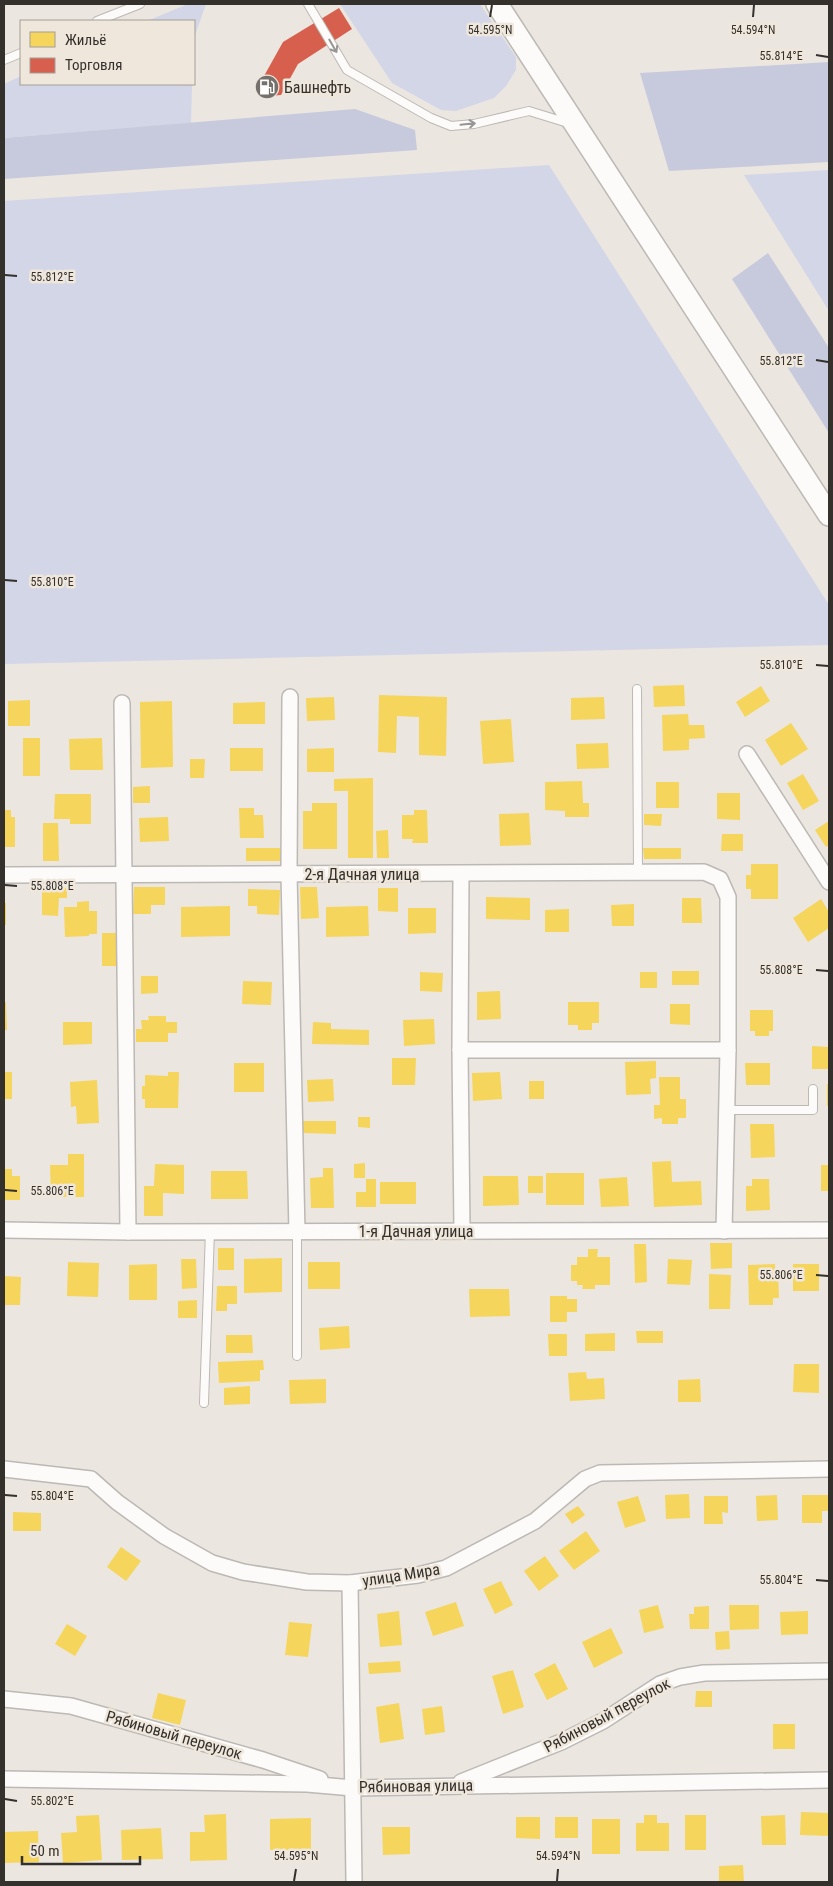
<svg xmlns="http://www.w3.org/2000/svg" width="833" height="1886" font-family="'Roboto Condensed',sans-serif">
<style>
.green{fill:#d2d6e7}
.forest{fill:#c7cadd}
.homes{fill:#f6d55c}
.shops{fill:#d6604d}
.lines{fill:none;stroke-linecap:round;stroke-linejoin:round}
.service-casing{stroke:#bcb8b4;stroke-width:10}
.minor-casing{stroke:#bcb8b4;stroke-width:18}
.secondary-casing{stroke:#bcb8b4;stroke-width:24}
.service{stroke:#fcfbfa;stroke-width:8}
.minor{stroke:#fcfbfa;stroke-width:15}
.secondary{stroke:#fcfbfa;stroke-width:21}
.oneway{stroke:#989694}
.ticks{fill:none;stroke:#34312d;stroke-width:2}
.labels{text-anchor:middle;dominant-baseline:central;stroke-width:5;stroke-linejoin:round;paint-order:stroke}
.poi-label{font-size:16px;fill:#34312d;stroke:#efe7dc;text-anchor:start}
.street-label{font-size:16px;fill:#34312d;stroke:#efe7dc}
.ticks-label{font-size:12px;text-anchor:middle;fill:#34312d;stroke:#efe7dc;stroke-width:5;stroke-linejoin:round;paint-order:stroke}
</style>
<rect width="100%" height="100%" fill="#ebe6e0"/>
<g class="green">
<path d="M188,4H206L194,38V21H147Z"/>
<path d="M340,4H480L516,57V70L506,86L494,98L456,111L441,110L392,83Z"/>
<path d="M21,76V84H192L191,123L4,138V84Z"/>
<path d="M549,165L829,605V645L4,664V201Z"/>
<path d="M829,170V311L744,175Z"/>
</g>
<g class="forest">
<path d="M829,62V162L669,171L640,73Z"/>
<path d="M355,109L415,130L417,150L4,179V138Z"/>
<path d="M768,253L829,348V433L732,279Z"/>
</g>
<g class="homes">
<path d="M684,685L685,706L654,707L653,686Z"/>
<path d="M761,686L770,701L745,717L736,702Z"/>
<path d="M379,695L447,697L446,756L419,755V717L397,716L396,753L378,752Z"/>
<path d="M334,697L335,720L307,721L306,698Z"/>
<path d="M604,697L605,719L571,720V698Z"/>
<path d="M30,700V726H8V701Z"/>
<path d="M172,701L173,767L141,768L140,702Z"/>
<path d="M265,702V724H233V703Z"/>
<path d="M688,714L689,725H704L705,738L689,739V750L663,751L662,715Z"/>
<path d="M511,719L514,762L483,764L480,721Z"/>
<path d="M791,723L808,749L781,766L765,740Z"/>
<rect x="23" y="738" width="17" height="38"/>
<path d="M102,738L103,770H70L69,739Z"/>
<path d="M608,743L609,768L577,769L576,744Z"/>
<rect x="230" y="748" width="33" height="23"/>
<path d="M334,748V772H307V749Z"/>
<path d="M190,759H205L204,778H190Z"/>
<path d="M803,774L819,801L803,810L787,783Z"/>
<path d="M373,778V858H348V791H334V779Z"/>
<path d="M582,781L583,803H589V817H565V811L545,810V782Z"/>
<rect x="656" y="782" width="23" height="26"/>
<path d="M150,786V803H133V787Z"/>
<path d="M717,793H740V820L717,819Z"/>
<path d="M55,794H91V824H70V819H54Z"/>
<path d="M312,803H337V849H303V811H312Z"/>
<path d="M239,808H254V815H263L264,838H240Z"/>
<path d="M4,810H11V817H15V847H4Z"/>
<path d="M414,810H427L428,843H412L413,839H402V815H414Z"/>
<path d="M529,813L531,845L500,846L499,814Z"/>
<path d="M644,814H662L661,826L644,825Z"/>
<path d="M168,817L169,841L140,842L139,818Z"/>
<path d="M829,821V845L826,847L815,830Z"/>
<path d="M43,823H58L59,861H43Z"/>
<path d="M388,830L389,858H377L376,831Z"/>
<path d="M722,834H743V851H721Z"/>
<rect x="246" y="848" width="34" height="13"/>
<path d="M643,848H681V859H644Z"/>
<path d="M751,864H778V899H751V889H746V875H751Z"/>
<path d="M42,887L67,888V898H59L58,916L42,915Z"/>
<path d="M134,887H165V905H151V914H133Z"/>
<path d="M300,887H317L319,918L301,919Z"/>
<path d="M378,888H398V912L378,911Z"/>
<path d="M248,889L280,890L279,915L257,914V906H248Z"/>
<path d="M486,897L530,898V920L486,919Z"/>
<path d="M682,898H701L702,923H682Z"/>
<path d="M821,899L829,912V928L808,942L793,918Z"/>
<path d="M89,901V911H97V934H89V936L65,937L64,907H77V902Z"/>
<rect x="4" y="903" width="2" height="22"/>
<path d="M634,904V926H612L611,905Z"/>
<path d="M230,906V936L181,937V907Z"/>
<path d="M368,906L369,936L326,937V907Z"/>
<path d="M408,908H436V933L408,934Z"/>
<path d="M569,909V932H545V910Z"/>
<rect x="102" y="933" width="15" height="33"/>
<rect x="672" y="971" width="27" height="14"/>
<path d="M420,972L443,973L442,992L420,991Z"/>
<rect x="640" y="972" width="17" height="16"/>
<path d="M141,976H158V993L141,994Z"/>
<path d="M243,981L272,982L271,1005L242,1004Z"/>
<path d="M500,991L501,1019L477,1020V992Z"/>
<path d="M4,1002H6L7,1030H4Z"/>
<path d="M568,1002H599V1023H592V1030H578V1025H568Z"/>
<path d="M670,1004H690V1025L670,1024Z"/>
<path d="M750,1010H773V1031H769V1036H755V1031H750Z"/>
<path d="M148,1016H166V1022H177V1033H168V1042H136V1029H142L141,1020H149Z"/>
<path d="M434,1019L435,1044L404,1046L403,1020Z"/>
<path d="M63,1022H92V1044L63,1045Z"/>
<path d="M313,1022L331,1023V1029L369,1030V1045L312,1044Z"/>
<path d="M812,1046L829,1047V1069H812Z"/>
<path d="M392,1058H416L415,1085H392Z"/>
<path d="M656,1061V1078L650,1079L651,1094L626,1095L625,1062Z"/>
<rect x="234" y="1063" width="30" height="29"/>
<path d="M745,1063H770V1085H746Z"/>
<rect x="4" y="1072" width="8" height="27"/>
<path d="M168,1072H179L178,1108H145V1099H142V1086H145V1075L168,1076Z"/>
<path d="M500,1072L502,1099L473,1101L472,1073Z"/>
<path d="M659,1077H680V1099H686V1118H678V1124H662V1118L654,1119V1105H660Z"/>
<path d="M333,1079L334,1101L308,1102L307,1080Z"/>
<path d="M97,1080L99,1123L77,1124L76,1106L71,1107L70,1082Z"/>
<rect x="529" y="1081" width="15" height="18"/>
<rect x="827" y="1084" width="2" height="22"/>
<path d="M358,1117H370V1128L358,1127Z"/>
<path d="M303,1121H336V1134L303,1133Z"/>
<path d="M750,1124H774L775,1157L751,1158Z"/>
<path d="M68,1154H84V1197H51L50,1165H68Z"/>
<path d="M671,1161L672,1182L701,1181L702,1205L654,1207L652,1162Z"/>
<path d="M365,1163V1178H354V1164Z"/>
<path d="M155,1164L184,1165V1194L163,1193V1216H144V1186H154Z"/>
<rect x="821" y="1165" width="8" height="26"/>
<path d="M323,1168H333L334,1208H311L310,1178L323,1177Z"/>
<path d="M4,1169H12V1176H20V1200H4Z"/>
<path d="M211,1171H247L248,1199H211Z"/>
<rect x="546" y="1173" width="38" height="32"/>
<path d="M483,1176H518L519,1205L483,1206Z"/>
<rect x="528" y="1176" width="15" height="17"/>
<path d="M627,1177L629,1206L601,1207L599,1179Z"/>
<path d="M366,1179H376V1207H356V1192H366Z"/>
<path d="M752,1179H769L770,1210L746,1211V1186H752Z"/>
<rect x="380" y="1182" width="36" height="22"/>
<path d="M710,1243H732V1268L711,1269Z"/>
<path d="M634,1244H646L647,1282L635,1283Z"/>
<rect x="218" y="1248" width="16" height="22"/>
<path d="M588,1249H598L597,1257H610V1285H595V1289H582L583,1285H577V1281H571V1265H577V1257H588Z"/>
<path d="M282,1258V1292L244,1293V1259Z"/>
<path d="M181,1259H196L197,1288L182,1289Z"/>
<path d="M668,1259L692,1260L690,1285L667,1284Z"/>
<path d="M68,1262L99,1263L98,1297L67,1296Z"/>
<rect x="308" y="1262" width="32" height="27"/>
<path d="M157,1264V1300H129V1265Z"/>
<path d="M775,1264V1271L778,1270L779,1298H773V1305H749L748,1265Z"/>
<rect x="793" y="1264" width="26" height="27"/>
<path d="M709,1274L731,1275L730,1309H709Z"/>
<path d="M4,1276L21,1277L20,1305H4Z"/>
<path d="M217,1286H237V1304H227V1311H216Z"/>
<path d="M469,1289H509L510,1316L470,1317Z"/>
<path d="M550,1296H567V1299H577V1312H567V1322H550Z"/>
<path d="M197,1300V1318H178V1301Z"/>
<path d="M349,1326L350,1348L320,1350L319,1328Z"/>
<path d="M636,1331H663V1343H637Z"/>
<path d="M615,1333V1351H585V1334Z"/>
<path d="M548,1334H567V1356H549Z"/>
<path d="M226,1335H252L253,1353H226Z"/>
<path d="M263,1360L264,1370H260V1381L219,1383L218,1362Z"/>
<path d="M794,1364H819V1393L793,1392Z"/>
<path d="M586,1372L587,1379L604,1378L605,1399L570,1401L568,1373Z"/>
<path d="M326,1379V1403L290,1404L289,1380Z"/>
<path d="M700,1379L701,1402H678V1380Z"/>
<path d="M250,1386V1404L224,1405V1388Z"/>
<path d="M689,1494L690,1518L666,1519L665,1495Z"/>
<path d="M777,1495L778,1520L757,1521L756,1496Z"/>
<path d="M802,1495H828V1511H822V1523H802Z"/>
<path d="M638,1496L646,1521L625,1528L617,1502Z"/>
<path d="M704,1496H728V1513L722,1512L723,1524H704Z"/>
<path d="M578,1506L585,1515L572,1524L565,1514Z"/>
<path d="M13,1512L41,1513V1531H13Z"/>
<path d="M586,1531L600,1551L574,1570L559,1551Z"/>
<path d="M121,1547L141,1561L126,1581L107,1567Z"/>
<path d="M545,1556L559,1576L539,1591L524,1571Z"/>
<path d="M501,1581L513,1605L495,1614L483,1589Z"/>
<path d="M456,1602L464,1626L433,1636L425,1612Z"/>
<path d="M658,1605L664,1628L644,1633L639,1610Z"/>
<path d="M729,1605H759V1629L730,1630Z"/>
<path d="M709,1606V1629H690L689,1614H694V1607Z"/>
<path d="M399,1611L402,1645L380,1647L377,1614Z"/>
<path d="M808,1611V1634L781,1635L780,1612Z"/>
<path d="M289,1622L312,1624L308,1657L285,1655Z"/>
<path d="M67,1624L87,1636L75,1656L55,1644Z"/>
<path d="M611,1628L623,1653L594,1668L582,1642Z"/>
<path d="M729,1631L730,1649L716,1650L715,1632Z"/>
<path d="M400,1661L401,1672L369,1674L368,1663Z"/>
<path d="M555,1663L568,1689L547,1700L534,1674Z"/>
<path d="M513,1670L524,1707L503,1714L492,1676Z"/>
<path d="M696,1691H712V1707H695Z"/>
<path d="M158,1693L186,1700L180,1725L152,1718Z"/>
<path d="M399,1703L404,1739L380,1743L376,1707Z"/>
<path d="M442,1706L445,1732L425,1735L422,1709Z"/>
<rect x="773" y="1724" width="22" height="25"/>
<path d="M801,1812L829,1813V1836L800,1835Z"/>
<path d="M226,1814L227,1860L190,1861V1832H205L204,1815Z"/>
<path d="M99,1815L102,1860L63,1863L61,1833L77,1832L76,1816Z"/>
<path d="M644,1815H657V1823H669V1851H636V1823H644Z"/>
<rect x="685" y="1815" width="21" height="35"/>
<path d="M785,1815L786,1845H762L761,1816Z"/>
<path d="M516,1817H540V1839L516,1838Z"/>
<rect x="555" y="1817" width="23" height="21"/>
<path d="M311,1818V1850H270V1819Z"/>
<rect x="592" y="1819" width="28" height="35"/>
<path d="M382,1827H410V1854L383,1855Z"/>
<path d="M161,1828L163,1859L122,1860L121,1830Z"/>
<path d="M38,1831L39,1862L4,1863V1832Z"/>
<path d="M743,1865L744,1882H719V1866Z"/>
</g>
<path class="shops" d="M339,8L352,29L298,64L281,95L269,96L264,93L259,85L283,42Z"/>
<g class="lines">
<g class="service-casing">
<g id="service">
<path d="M308,4L347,70L431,118L451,126L474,124L529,111L568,123"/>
<path d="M97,21L140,4"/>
<path d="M4,60L21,53"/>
<path d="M637,689L638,873"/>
<path d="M727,1110H813V1089"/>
<path d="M297,1356V1232"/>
<path d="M204,1403L210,1231"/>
</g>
</g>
<g class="minor-casing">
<g id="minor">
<path d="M290,697L289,874L297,1232"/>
<path d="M122,703L128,1232"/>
<path d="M747,754L829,882"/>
<path d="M461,874L460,1050L462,1230"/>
<path d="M4,875L704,872L720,879L728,897V1050L724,1231"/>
<path d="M460,1050H728"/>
<path d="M4,1230L128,1232L829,1230"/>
<path d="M4,1469L91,1479L117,1502L164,1536L212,1563L243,1572L307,1582L350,1583L418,1575L446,1568L535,1521L585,1479L600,1473L829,1469"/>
<path d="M350,1583L354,1882"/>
<path d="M4,1699L71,1706L263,1760L320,1779"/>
<path d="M4,1779L307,1784L353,1788L829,1780"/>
<path d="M461,1782L561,1742L603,1721L660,1684L680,1677L704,1673L829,1671"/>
</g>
</g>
<g class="secondary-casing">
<path id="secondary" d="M497,4L829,515"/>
</g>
<use href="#service" class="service"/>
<use href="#minor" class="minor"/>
<use href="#secondary" class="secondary"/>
</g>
<defs><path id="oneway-shaft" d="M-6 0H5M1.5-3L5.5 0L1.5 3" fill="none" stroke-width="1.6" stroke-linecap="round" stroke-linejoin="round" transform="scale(1.25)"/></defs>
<g class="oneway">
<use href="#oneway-shaft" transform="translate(333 46) rotate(60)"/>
<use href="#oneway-shaft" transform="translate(468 124) rotate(-6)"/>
</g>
<path class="ticks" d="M490,17L492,5M753,17L754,5M816,55L828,57M5,275L17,276M816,360L828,362M5,580L17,581M816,665L828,666M5,885L17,886M816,970L828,971M5,1190L17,1191M816,1275L828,1276M5,1495L17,1496M816,1580L828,1581M5,1799L17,1801M294,1881L296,1869M557,1881L558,1869"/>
<defs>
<g id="fuel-disc" transform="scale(1.25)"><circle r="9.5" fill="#74706c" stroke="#efe7dc"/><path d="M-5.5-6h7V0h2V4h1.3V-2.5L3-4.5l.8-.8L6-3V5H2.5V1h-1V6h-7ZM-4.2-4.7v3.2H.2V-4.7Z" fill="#fff"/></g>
</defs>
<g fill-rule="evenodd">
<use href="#fuel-disc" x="267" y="87"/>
</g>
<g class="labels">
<g class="poi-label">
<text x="284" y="87">Башнефть</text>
</g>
<g class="street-label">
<text x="362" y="874">2-я Дачная улица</text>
<text x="416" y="1231">1-я Дачная улица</text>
<text transform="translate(401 1575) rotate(-9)">улица Мира</text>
<text transform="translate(607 1715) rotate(-28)">Рябиновый переулок</text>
<text transform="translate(174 1735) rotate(16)">Рябиновый переулок</text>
<text transform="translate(416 1786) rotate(-1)">Рябиновая улица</text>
</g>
</g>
<g class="ticks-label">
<text x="490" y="34">54.595°N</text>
<text x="753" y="34">54.594°N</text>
<text x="781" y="60">55.814°E</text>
<text x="52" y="281">55.812°E</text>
<text x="781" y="365">55.812°E</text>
<text x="52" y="586">55.810°E</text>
<text x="781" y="669">55.810°E</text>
<text x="52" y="890">55.808°E</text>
<text x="781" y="974">55.808°E</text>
<text x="52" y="1195">55.806°E</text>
<text x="781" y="1279">55.806°E</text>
<text x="52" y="1500">55.804°E</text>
<text x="781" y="1584">55.804°E</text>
<text x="52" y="1805">55.802°E</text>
<text x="296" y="1860">54.595°N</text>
<text x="558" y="1860">54.594°N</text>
</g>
<rect width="833" height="1886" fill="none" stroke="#34312d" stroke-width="10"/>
<rect x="20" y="20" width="175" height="65" fill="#efe7dc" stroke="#a49e96"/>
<rect x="30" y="32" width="25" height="15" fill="#f6d55c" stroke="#a49e96"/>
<text x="65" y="45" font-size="15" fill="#34312d">Жильё</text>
<rect x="30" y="58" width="25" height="15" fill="#d6604d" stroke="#a49e96"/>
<text x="65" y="70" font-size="15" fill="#34312d">Торговля</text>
<path d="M22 1856v8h118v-8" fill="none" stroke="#34312d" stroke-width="2.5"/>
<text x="30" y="1856" font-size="15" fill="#34312d" stroke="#efe7dc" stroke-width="4" paint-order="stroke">50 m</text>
</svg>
